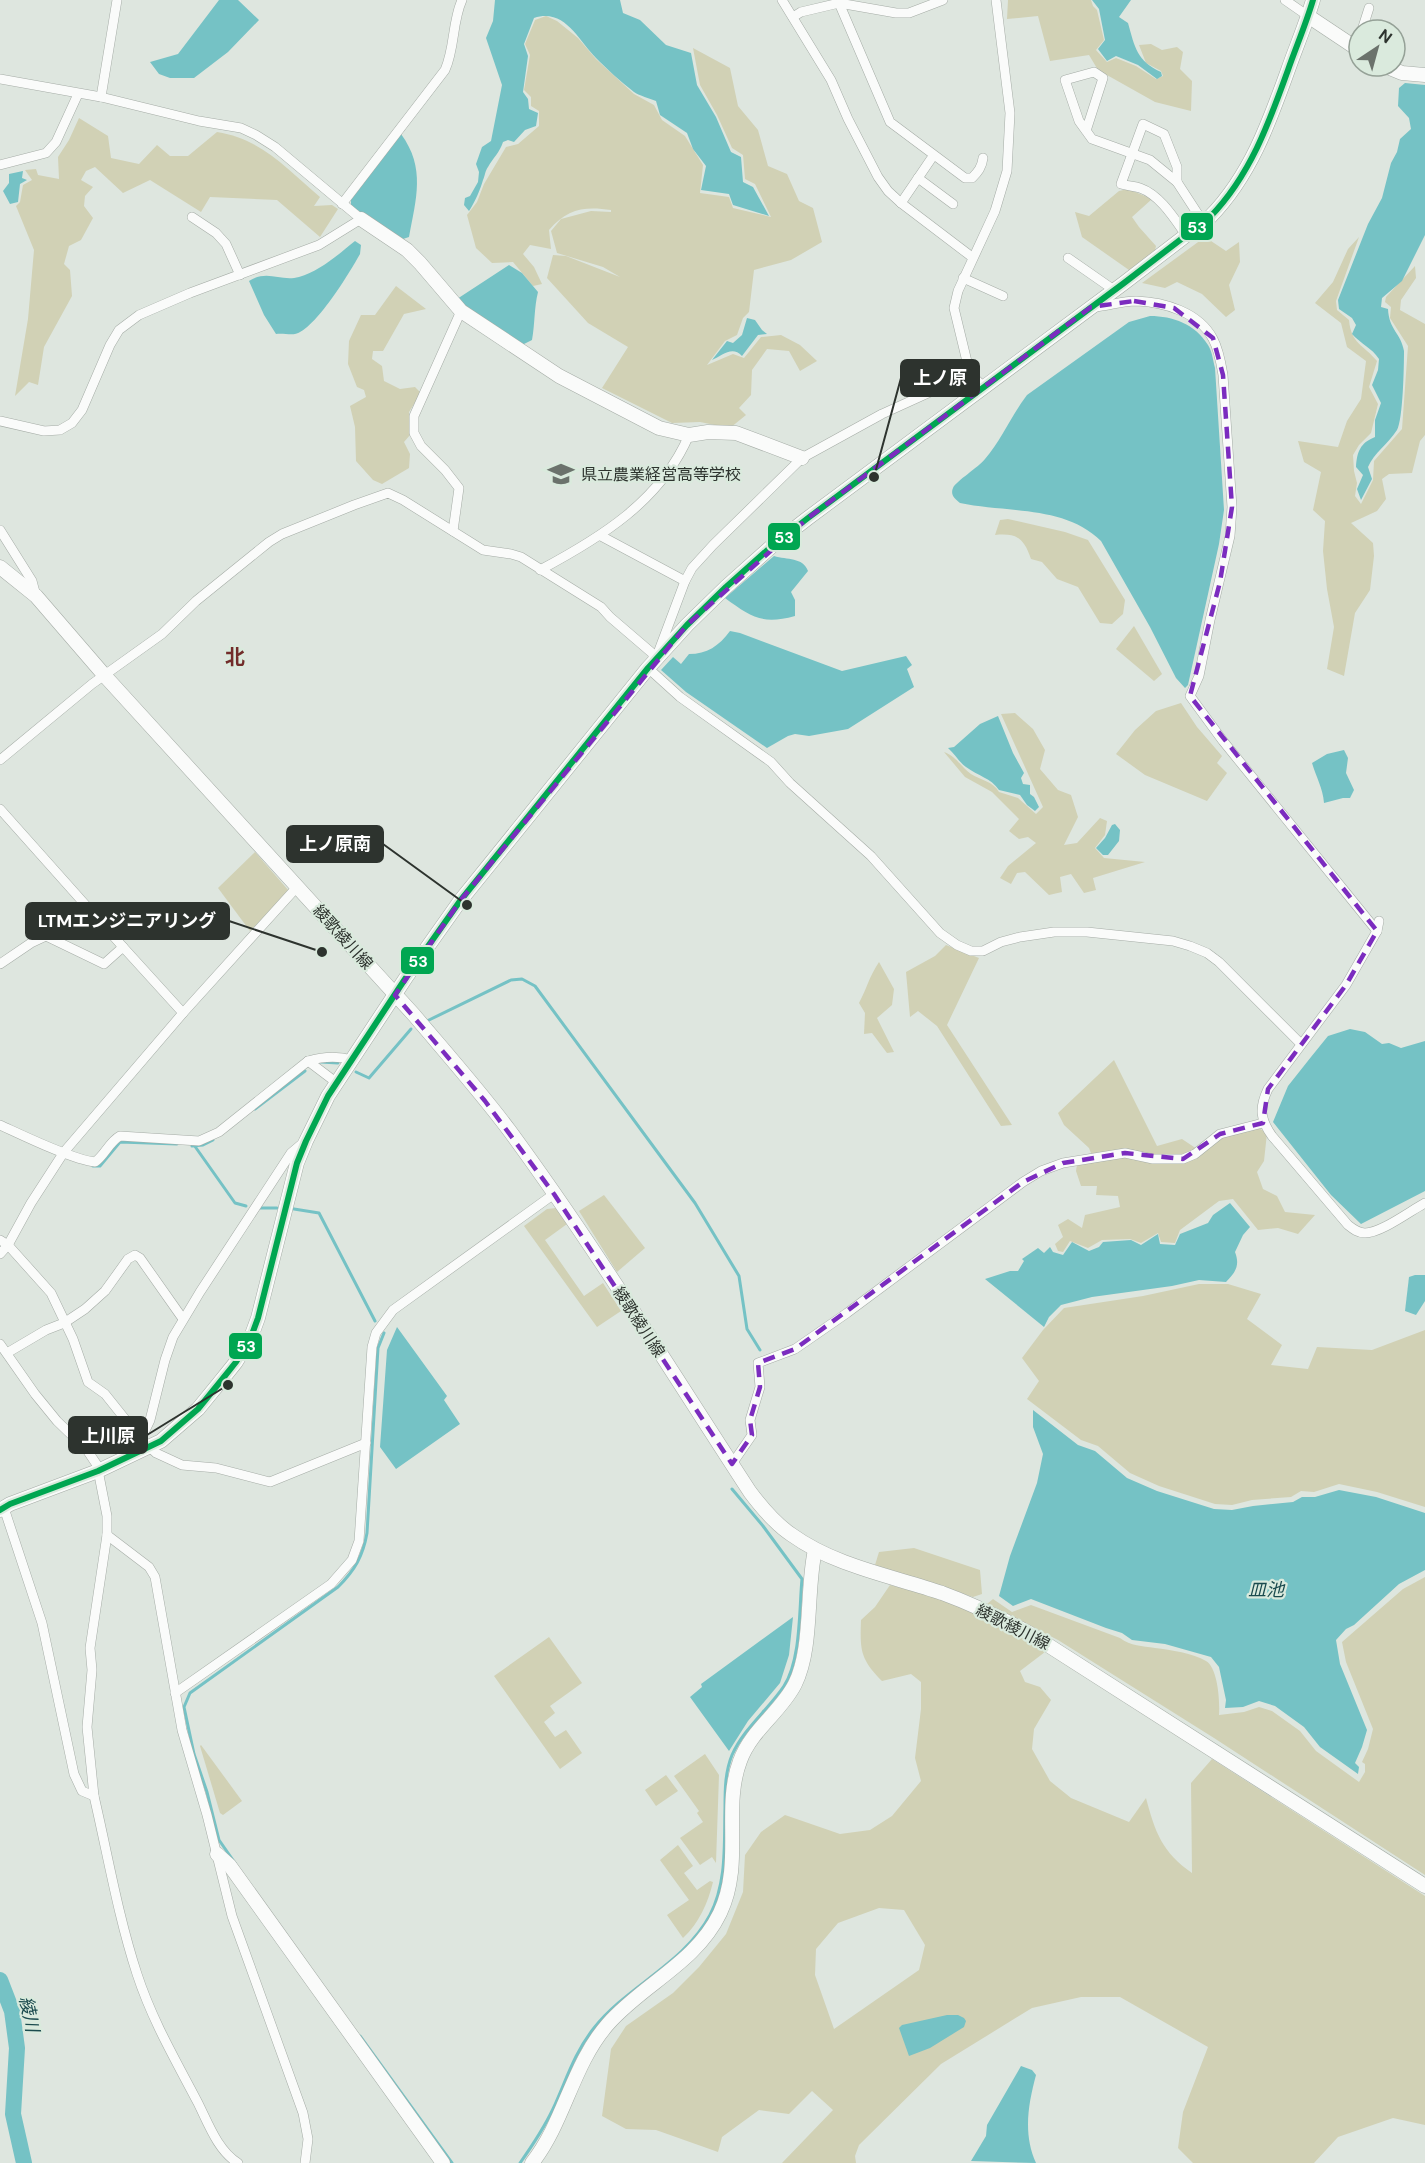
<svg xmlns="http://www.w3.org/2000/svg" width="1425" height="2163" font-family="'DM Sans','Noto Sans JP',sans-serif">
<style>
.green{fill:#d1d1b5;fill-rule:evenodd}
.water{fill:#75c2c5}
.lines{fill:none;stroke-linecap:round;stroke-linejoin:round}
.stream{stroke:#75c2c5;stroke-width:3}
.river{stroke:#75c2c5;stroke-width:16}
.street-casing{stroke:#a5aca6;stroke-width:10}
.secondary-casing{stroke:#a5aca6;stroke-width:15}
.street{stroke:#fafbfa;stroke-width:9}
.secondary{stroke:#fafbfa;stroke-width:14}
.bus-1-casing{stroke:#daeadd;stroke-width:10}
.bus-1{stroke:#00a651;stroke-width:6}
.marked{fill:none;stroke:#7b2cbf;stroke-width:4.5;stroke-dasharray:12 8;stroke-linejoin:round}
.labels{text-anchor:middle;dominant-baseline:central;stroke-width:4.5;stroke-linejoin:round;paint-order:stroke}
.poi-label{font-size:16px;fill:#2d332e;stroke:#daeadd;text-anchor:start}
.street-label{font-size:16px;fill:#2d332e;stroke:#daeadd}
.water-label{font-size:18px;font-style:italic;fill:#1b4b4e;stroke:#daeadd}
.quarter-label{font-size:20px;font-weight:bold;fill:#722c2a;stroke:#daeadd}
.leader{fill:none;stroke:#2d332e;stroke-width:2}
.callout-dot{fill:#2d332e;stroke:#daeadd;stroke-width:2}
.callout{fill:#2d332e;stroke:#2d332e;stroke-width:2}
.callout-label{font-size:18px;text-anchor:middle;font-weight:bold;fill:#fff}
.line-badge{stroke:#daeadd;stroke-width:2}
.badge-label{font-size:16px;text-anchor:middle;font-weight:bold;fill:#fff}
</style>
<rect width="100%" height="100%" fill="#dee6df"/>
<g class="green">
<path d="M1008,0H1091L1093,6L1097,10L1104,40L1096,50L1107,62L1116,58L1136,66L1156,79L1163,76L1161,71L1146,63L1139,45L1151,44L1162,50L1177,47L1183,52L1180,69L1192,81L1191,111L1155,102L1098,70L1089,55L1050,61L1038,16L1007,19Z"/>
<path d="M546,16L557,21L578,38L596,59L634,94L654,105L662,120L685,136L703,165L700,193L729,197L733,208L771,217L755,184L745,179L743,155L732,148L717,115L700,85L693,48L730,68L738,106L758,130L768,166L787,174L799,201L813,208L822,242L791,260L754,270L749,312L743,318L737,335L725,341L707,365L733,354L744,358L761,337L781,335L800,345L817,361L800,371L789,351L767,349L752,370L751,395L739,408L746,415L730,428L700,422L672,423L602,388L628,347L588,323L547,278L553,255L566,256L620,277L603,267L557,253L551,231L561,219L591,211L611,212V210C584,206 567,209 549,230L551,249L530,245L523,254L534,267L542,284L533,286L513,262L492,263L476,248L467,215L477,202L484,184L506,147L518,144L539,126V111L531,106V97L524,90L530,55L525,44L535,20Z"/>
<path d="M79,118L108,136L111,158L139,164L157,145L170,156H188L217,132C262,139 287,169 320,197L314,206L332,205L338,209L320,237L277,200L210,197L201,212L150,180L123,193L95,167L86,171L81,180L93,187L85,196L84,206L93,218L81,240L69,246L64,264L70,270L72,296L44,347L38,385L29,382L15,396L28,319L34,250L16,206L20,202L23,185L32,180L25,170L36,169L38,175L59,179L58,157L69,140Z"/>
<path d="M1128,189L1152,199L1132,217L1139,227L1156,246L1154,255L1129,270L1082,237L1075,212L1089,216L1119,191Z"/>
<path d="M1205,237L1226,251L1239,242L1240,262L1229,285L1235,310L1226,317L1202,294L1177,282L1165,288L1142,283Z"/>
<path d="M1359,237L1336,301L1337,310L1349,320C1351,344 1364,345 1377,361L1369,387L1378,404L1371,433L1359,445L1353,455L1354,471L1357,483L1355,496L1361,504L1373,480L1374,461L1402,429L1408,346L1390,318L1391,307L1385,302L1386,297L1415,266L1416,278L1401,300L1400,310L1425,324V435L1420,441L1412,473L1389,474L1382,479L1386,499L1377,511L1351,523L1373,543L1374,556L1370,590L1355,613L1344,676L1327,669L1334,627L1327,589L1323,551L1325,521L1313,510L1321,472L1304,462L1298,441L1338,447L1347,421L1361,399L1366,361L1347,347L1341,323L1315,303L1333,282L1348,249Z"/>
<path d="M396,286L426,309L404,314L383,351H373L372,359L382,366L384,381L400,389L415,387L421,393L409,412L410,435L404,442L410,454L409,468L382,484L373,480L356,461L355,427L350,406L366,397L364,390L357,387L348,364L349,341L361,315H375Z"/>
<path d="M1008,519L1065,532L1088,540L1125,600L1123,614L1112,624L1100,623L1078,587L1057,579L1042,562L1031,559C1024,538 1017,533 995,535L1000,520Z"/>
<path d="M1134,626L1162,674L1154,681L1116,649Z"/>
<path d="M1181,703L1197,727L1222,756L1217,763L1227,773L1207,801L1145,775L1116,754L1135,730L1156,711Z"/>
<path d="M1015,713L1033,729L1045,750L1040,769L1058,790L1071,795L1078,817L1064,845L1077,843L1100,818L1107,821L1105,835L1095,848L1104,858L1145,862L1093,878L1096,890L1084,893L1071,874L1060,877L1062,892L1049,895L1025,872L1017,873L1011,884L1000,878L1008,866L1036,843L1028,837L1019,839L1009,831L1019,819L992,792L965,777L944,752C956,756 961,767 971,774C980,780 993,781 999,792L1018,798L1036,814L1043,807L1001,714Z"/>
<path d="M255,852L289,891L250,931L218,888Z"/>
<path d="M946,945L979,958L947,1025L1012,1125L1001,1126L937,1026L918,1011L910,1017L906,972L935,956Z"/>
<path d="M879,962L894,989L892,1005L877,1018L894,1052L887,1053L872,1033L864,1034L865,1013L859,1003C867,988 869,977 879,962Z"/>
<path d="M1114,1060L1157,1146L1182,1139L1200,1151L1221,1136L1257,1127L1267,1133L1264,1161L1257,1172L1263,1189L1277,1196L1285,1212L1315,1215L1298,1234L1278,1228L1258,1230L1233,1199L1219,1201L1180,1230L1175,1243L1161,1242L1158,1233L1141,1243L1130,1239L1102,1240L1088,1248L1070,1241L1063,1252L1058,1251L1055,1244L1063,1237L1058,1225L1068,1219L1082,1228L1085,1215L1120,1207L1118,1196L1096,1195L1097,1186H1081L1076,1171L1078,1158L1092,1156L1089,1148L1064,1125L1058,1113Z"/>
<path d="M604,1195L645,1248L617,1272L579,1211Z"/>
<path d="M556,1208L567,1224L545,1240L584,1296L603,1283L621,1311L597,1327L524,1226L547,1209Z"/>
<path d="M1199,1284H1228L1261,1294L1247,1319L1282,1345L1271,1365L1308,1369L1317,1347L1372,1350L1425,1330V1507L1377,1492L1339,1484L1314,1492L1301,1491L1291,1497L1252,1500L1232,1505L1215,1504L1159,1486L1130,1473L1098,1446L1081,1440L1027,1399L1039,1381L1022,1358L1043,1330L1064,1308L1143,1296Z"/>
<path d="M914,1548L980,1570L982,1594L973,1597L875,1565L879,1552Z"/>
<path d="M1425,1577V1875L1214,1738L1058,1640L987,1604L993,1599L1012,1612L1031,1605L1120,1638C1131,1646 1142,1646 1155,1648C1171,1650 1193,1653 1206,1661C1218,1668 1220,1702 1219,1715L1244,1712L1259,1707L1272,1711L1300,1731L1316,1751L1359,1782L1365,1772V1764L1362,1762L1368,1749L1373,1729L1346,1662L1342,1642L1403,1589Z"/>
<path d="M890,1585L930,1595L997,1621L1045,1652L1020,1671L1025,1682L1040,1687L1051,1700L1034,1729L1032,1749L1050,1781L1071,1798L1129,1822L1146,1798C1155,1832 1162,1852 1192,1873L1191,1783L1212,1759L1425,1896V2125L1393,2118L1338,2137L1314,2163H1193L1178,2148L1183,2112L1208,2047L1120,1997H1081L1032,2008L941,2064L859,2145L855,2156L856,2163H782L833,2110L812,2091L789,2114L759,2110L722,2137L718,2152L656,2130L626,2129L602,2116L611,2049L626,2026L673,1993L699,1967L726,1934L743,1892L745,1855L761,1832L785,1815L840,1834L870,1830L892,1816L921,1781L915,1758L921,1709V1682L911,1674L882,1681C860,1659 860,1650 861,1620L875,1607ZM879,1908L904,1910L925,1945L919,1970L834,2029L815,1975L816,1949L838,1923Z"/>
<path d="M549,1637L582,1683L550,1706L555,1713L544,1722L555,1737L566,1730L582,1753L560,1769L494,1676Z"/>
<path d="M201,1745L242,1801L223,1815L220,1813L200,1746Z"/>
<path d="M705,1754L719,1775L716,1863L712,1857L700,1865L680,1838L703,1822L697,1813L699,1811L674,1776Z"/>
<path d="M666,1775L678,1791L656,1806L645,1790Z"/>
<path d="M678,1845L693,1866L684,1873L697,1890L710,1881L713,1882C708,1903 699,1923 683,1938L667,1915L689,1900L660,1860Z"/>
</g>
<g class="water">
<path d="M219,0H238L259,20L228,52L194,78H170L159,74L150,62L178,54Z"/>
<path d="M495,0H620L623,13L640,20L666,45L691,53L697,85L716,117L731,152L741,157L743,182L753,187L769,216L733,205L729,194L701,190L706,166L693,149L687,133L660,115L656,101C649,98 640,96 634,92C621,82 607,69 596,58C578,40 565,8 534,18L524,44L528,56L523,92L528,99L529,109L538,113L536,126L525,130L514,142L508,140L503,142C500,152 493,158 488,167C485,171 485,176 483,180C481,188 474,204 469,211L464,205L465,198L470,196L478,182L479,172L476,164L482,147L491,141L502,85L486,38L493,21Z"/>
<path d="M1092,0H1131L1119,17L1128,23C1135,48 1137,61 1161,72L1162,76L1157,79L1138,65L1116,56L1107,61L1098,49L1105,40L1099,9Z"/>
<path d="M1405,83L1425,85V235L1402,281L1382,298L1381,307L1388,309C1389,330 1401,333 1404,351C1404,366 1403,420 1397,430C1388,444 1374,453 1368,467L1372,479L1361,500L1357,489L1363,475L1356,467C1357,452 1360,443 1375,437V420L1381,403L1372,385L1378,370L1379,359C1372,348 1361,344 1352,334L1356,325L1352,318L1339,309L1338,300L1368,224L1382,198L1391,163L1397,152L1400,139L1411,129L1409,118L1398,106L1399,88Z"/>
<path d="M401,134C426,168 416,199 409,237L403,239L351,206V198Z"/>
<path d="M23,171L22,178L27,180L20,184L18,202L10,204L3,191L9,183V174Z"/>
<path d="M355,241L361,245L360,254C350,272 315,330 295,334C290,335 282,333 276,334L264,315L249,281C268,269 280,282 299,277C320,271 339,254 355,241Z"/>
<path d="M509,265L522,273L538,292C534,308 535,324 532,340L522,345L489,324L457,299Z"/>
<path d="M1150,316C1173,316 1195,324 1208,345C1212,351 1213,360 1215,368L1224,510L1219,544L1188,685L1185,688L1176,678L1150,627L1101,541C1065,505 1007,513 960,503C955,499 950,495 953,488C956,481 979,467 985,459C1002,439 1011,416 1027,395L1129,322Z"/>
<path d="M747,318L755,320L762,330L767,334L758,335L742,356C732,345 722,356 712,360L727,341L733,343L742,335Z"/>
<path d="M774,556C787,560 803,557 808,571L791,592L795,600V616C762,625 751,617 725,598Z"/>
<path d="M730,631L740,633L842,671L906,656L912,665L907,669L914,687L848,729L809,736L795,734L788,736L767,748L686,692L661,670L673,657L681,664L689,654C707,654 719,646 730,631Z"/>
<path d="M998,716L1013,753L1024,773L1021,778L1023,784L1030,785V794L1034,797L1039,807L1035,811L1027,805L1020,795L999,790C991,778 978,776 966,767C959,762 955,754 948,748L954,747L980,724Z"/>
<path d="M1344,750L1348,758L1346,773L1354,790L1350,798H1343L1324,803C1323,788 1316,777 1312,763L1327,754Z"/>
<path d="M1115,824L1120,830L1119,841L1108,855H1103L1096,848L1105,838L1112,825Z"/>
<path d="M1350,1029L1365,1032L1382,1044L1389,1043L1401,1048L1425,1041V1191L1361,1224L1331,1195L1273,1122L1288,1086L1311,1057L1328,1036Z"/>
<path d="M1230,1203L1250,1227L1243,1235L1235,1252C1240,1265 1236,1272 1226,1282L1199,1280L1172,1286L1092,1297L1061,1305L1049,1317L1044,1327L985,1279L1010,1271H1018L1024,1261L1022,1259L1038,1248L1044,1253L1050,1247L1053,1252L1063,1255L1072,1242L1089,1251L1099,1247L1103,1242L1131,1240L1141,1245L1158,1234L1160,1244L1175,1245L1180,1234L1208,1223L1213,1215Z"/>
<path d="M1415,1275H1425V1301L1416,1315L1405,1311L1409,1277Z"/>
<path d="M397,1327L447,1396L444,1400L460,1424L396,1469L380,1447L387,1350Z"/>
<path d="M1033,1410L1078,1445L1095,1451L1127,1478L1157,1491L1214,1509L1232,1510L1253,1506L1293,1502L1302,1497H1315L1339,1490L1376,1497L1425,1513V1570L1399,1584L1354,1625L1346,1629L1336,1640L1340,1664L1367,1730L1362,1747L1355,1763L1359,1767L1358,1774L1320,1747L1304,1727L1275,1706L1259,1701L1243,1707L1225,1708L1226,1700L1219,1667L1211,1657L1165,1644L1132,1640L1122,1633L1106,1628L1031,1599L1013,1606L999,1596L1010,1556L1037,1483L1043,1454L1033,1427Z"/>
<path d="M793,1617L789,1655L780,1683L748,1721L729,1751L690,1697L702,1687L701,1684Z"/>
<path d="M947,2015H958L964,2018L966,2021L964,2027L930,2048L909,2056L899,2028L902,2025Z"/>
<path d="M1021,2066L1032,2070L1036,2075C1028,2105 1023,2134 1036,2163L971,2161L986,2136L987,2125Z"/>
</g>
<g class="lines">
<g class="stream">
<path d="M427,1021L511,980L522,979L535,986L695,1203L739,1276L747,1329L760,1350"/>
<path d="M321,1062L338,1063"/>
<path d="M356,1072L369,1078L411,1029"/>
<path d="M255,1109L305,1071"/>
<path d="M194,1145L235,1203L246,1206"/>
<path d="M192,1146L203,1145L213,1140"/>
<path d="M93,1166H100L120,1142L177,1144"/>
<path d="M259,1208H277"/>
<path d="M294,1209L319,1213L375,1321"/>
<path d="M235,1863L219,1840L207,1792L194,1754L184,1707L190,1693L338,1587C355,1570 363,1556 367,1533L378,1348L384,1333"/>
<path d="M360,2036L452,2163"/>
<path d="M520,2163C532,2146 544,2128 553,2109C566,2081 574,2053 594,2028C627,1986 684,1964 710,1915C727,1882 724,1844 725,1808C725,1790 725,1772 732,1755C744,1728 768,1710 784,1686C801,1660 799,1610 802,1579L763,1526L732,1489"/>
</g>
<path class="river" d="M0,1980L12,2011L17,2048L13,2114L24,2163"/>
<g class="street-casing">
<g id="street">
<path d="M782,0L831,80L848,119L878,177L888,191L901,203L972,257"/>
<path d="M1285,0L1308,16"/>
<path d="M839,3L890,122L965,178H972C978,172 982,167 983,158"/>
<path d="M793,17L801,12L839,3L896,13H909L943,0"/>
<path d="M1362,30L1369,8"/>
<path d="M0,79L101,97L199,121L241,128L256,135L275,147L361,219L319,245L190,293L139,315L119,330L110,345L82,410L72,423L60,430L44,431L0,421"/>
<path d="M101,97L117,0"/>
<path d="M1086,131L1103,78L1094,72L1065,80L1079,121L1092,139L1150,160L1177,182L1203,222"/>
<path d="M0,165L46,153L56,142L78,94"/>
<path d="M918,178L953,204"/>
<path d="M1177,182V167L1164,134L1143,124L1121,184C1127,186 1134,186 1140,188C1160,195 1174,218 1186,235"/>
<path d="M901,203L931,159"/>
<path d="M342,204L445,70C455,48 452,22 462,0"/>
<path d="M192,217L216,233L226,244L240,275"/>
<path d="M1068,258L1114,290"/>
<path d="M963,278L1003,296"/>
<path d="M1094,307C1108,306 1122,301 1136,301C1164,302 1199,312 1213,339C1219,350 1221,363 1223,375L1232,507L1230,536L1210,620L1199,676L1190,696L1223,741L1377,931"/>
<path d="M984,387L970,374L954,308L958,291L995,211L1007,171L1010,113L996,0"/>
<path d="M0,530L32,581L36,596"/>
<path d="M453,531L459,488L445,470L421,446L414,433V416L461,311"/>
<path d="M601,536L685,581"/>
<path d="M540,570C600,538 661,501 689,435"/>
<path d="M658,653L685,581L692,568L713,545L802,458L882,414L970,374"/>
<path d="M648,668L680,697L771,762L790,783L871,856L940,933L957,945L971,951H983L1001,942L1020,937L1054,932H1087L1173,941L1190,946L1207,953L1219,962L1301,1044"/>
<path d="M0,760L92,684L162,634L196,601L269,542L282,534L354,505L388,493L403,500L483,550L511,554L521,557L601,607L610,617L652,653L655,660"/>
<path d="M0,809L123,947"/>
<path d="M1379,921L1377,931L1346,985L1268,1089C1259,1108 1260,1119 1272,1136L1348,1225C1353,1229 1358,1233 1365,1233C1381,1233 1410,1211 1425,1203"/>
<path d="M0,964L31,943L46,936L104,964L123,947L183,1013L297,887"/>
<path d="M308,1061L337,1083"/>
<path d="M0,1125C22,1135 73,1160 95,1162C105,1155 109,1142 120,1136L199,1141L219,1132L308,1061C322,1057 338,1056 352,1060"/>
<path d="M304,1142L291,1153L200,1292L173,1337L165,1360L150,1420L141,1439L156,1453L182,1465L216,1468L270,1482L366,1443"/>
<path d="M0,1240L8,1245L51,1293L73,1339L88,1382L105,1394L141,1439"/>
<path d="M0,1254L8,1245L31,1203L64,1152L183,1013"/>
<path d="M0,1344L35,1394L57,1421L87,1450L97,1465L107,1516V1535L90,1648L92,1670L87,1727L94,1796"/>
<path d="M7,1353L46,1330L64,1323L85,1309L105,1291L128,1259L135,1255L140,1258L183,1319"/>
<path d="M732,1464L752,1435L750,1420L760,1387L758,1363L795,1349L847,1313L1023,1182L1041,1171L1063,1163L1125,1153L1153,1159H1183L1195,1154L1220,1134L1263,1123"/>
<path d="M4,1508L42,1623L74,1774L82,1791L94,1796C108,1856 118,1916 137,1974C152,2020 176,2061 198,2103C208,2123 218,2151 238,2163"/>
<path d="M107,1535L149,1567L155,1577L182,1730L207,1815L232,1916L303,2113L308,2139L305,2163"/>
<path d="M175,1693L331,1584L352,1560L359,1541L372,1347L376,1333L393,1310L554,1194"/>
</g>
</g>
<g class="secondary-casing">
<g id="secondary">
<path d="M1308,16L1359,50"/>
<path d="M1385,66L1402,73L1425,75"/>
<path d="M361,219L407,250L420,263L461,311L559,376L659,428L689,435L708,432L736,433L802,458"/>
<path d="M0,567L36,596L105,676L414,1015C446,1053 479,1090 509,1130C595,1247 671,1371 750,1492C762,1508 775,1524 792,1535C835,1566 892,1576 942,1593C972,1604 1001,1618 1029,1633L1425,1886"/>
<path d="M0,1510L10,1504L98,1471L161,1441L198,1409L220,1382L236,1362L251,1337L258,1318L297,1163L306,1141L328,1096L407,976L460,901L648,668L687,625L726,587L772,546L808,518L1124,283L1210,217C1250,176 1269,123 1288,70C1296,47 1306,24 1313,0"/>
<path d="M217,1854L230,1866L443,2163"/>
<path d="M532,2163C565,2121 572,2065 608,2024C643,1984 696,1963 720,1913C744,1863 722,1808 740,1761C751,1730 781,1712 795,1684C813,1648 806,1590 815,1550"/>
</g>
</g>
<use href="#street" class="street"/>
<use href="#secondary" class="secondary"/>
<g class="bus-1-casing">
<path id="bus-1" d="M0,1510L10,1504L98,1471L161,1441L198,1409L220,1382L236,1362L251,1337L258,1318L297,1163L306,1141L328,1096L407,976L460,901L648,668L687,625L726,587L772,546L808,518L1124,283L1210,217C1250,176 1269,123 1288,70C1296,47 1306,24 1313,0"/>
</g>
<use href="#bus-1" class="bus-1"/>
</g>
<path class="marked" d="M1134,301L1174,308L1213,338L1223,375L1232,507L1220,582L1190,696L1377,931L1346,985L1268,1089L1263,1123L1220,1134L1183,1159L1125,1153L1063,1163L1023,1182L795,1349L758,1363L760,1387L750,1420L752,1435L732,1464L554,1194L485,1101L395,995L460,901L687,625L808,518L1091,307Z"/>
<defs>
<g id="school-bare" transform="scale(2.07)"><path d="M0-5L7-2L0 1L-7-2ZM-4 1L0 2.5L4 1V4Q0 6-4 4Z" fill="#6b726c" stroke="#daeadd" stroke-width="2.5" paint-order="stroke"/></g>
</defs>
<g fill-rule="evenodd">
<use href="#school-bare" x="561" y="474"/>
</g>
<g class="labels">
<g class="poi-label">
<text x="581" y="474">県立農業経営高等学校</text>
</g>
<g class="street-label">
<text transform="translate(343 937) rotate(48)">綾歌綾川線</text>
<text transform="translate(639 1322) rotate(57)">綾歌綾川線</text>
<text transform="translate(1013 1627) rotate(27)">綾歌綾川線</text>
</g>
<g class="water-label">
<text x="1266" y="1590">皿池</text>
<text transform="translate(29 2014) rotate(78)">綾川</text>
</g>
<g class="quarter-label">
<text x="235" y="657">北</text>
</g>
</g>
<path class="leader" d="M874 477L901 378M467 905L383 844M322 952L229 921M228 1385L147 1435"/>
<g class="callout-dot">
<circle cx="874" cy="477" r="6"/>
<circle cx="467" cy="905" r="6"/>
<circle cx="322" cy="952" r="6"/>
<circle cx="228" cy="1385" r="6"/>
</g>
<g class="callout">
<rect x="901" y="360" width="78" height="36" rx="6"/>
<rect x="287" y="826" width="96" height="36" rx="6"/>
<rect x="26" y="903" width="203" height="36" rx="6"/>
<rect x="69" y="1417" width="78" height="36" rx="6"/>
</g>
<g class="callout-label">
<text x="940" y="384">上ノ原</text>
<text x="335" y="850">上ノ原南</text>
<text x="127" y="927">LTMエンジニアリング</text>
<text x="108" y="1442">上川原</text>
</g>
<g class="line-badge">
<rect x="1180" y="212" width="34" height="29" rx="6" fill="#00a651"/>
<rect x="767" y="522" width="34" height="29" rx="6" fill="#00a651"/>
<rect x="400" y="946" width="35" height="29" rx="6" fill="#00a651"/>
<rect x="228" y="1332" width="35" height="28" rx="6" fill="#00a651"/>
</g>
<g class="badge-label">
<text x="1197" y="233">53</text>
<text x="784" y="543">53</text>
<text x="418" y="967">53</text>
<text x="246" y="1352">53</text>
</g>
<g transform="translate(1377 48) rotate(36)"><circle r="28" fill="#daeadd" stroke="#95a197" stroke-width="1.5"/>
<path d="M0-4.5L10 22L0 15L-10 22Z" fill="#6b726c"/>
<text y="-9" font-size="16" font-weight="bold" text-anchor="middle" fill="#2d332e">N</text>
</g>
</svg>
